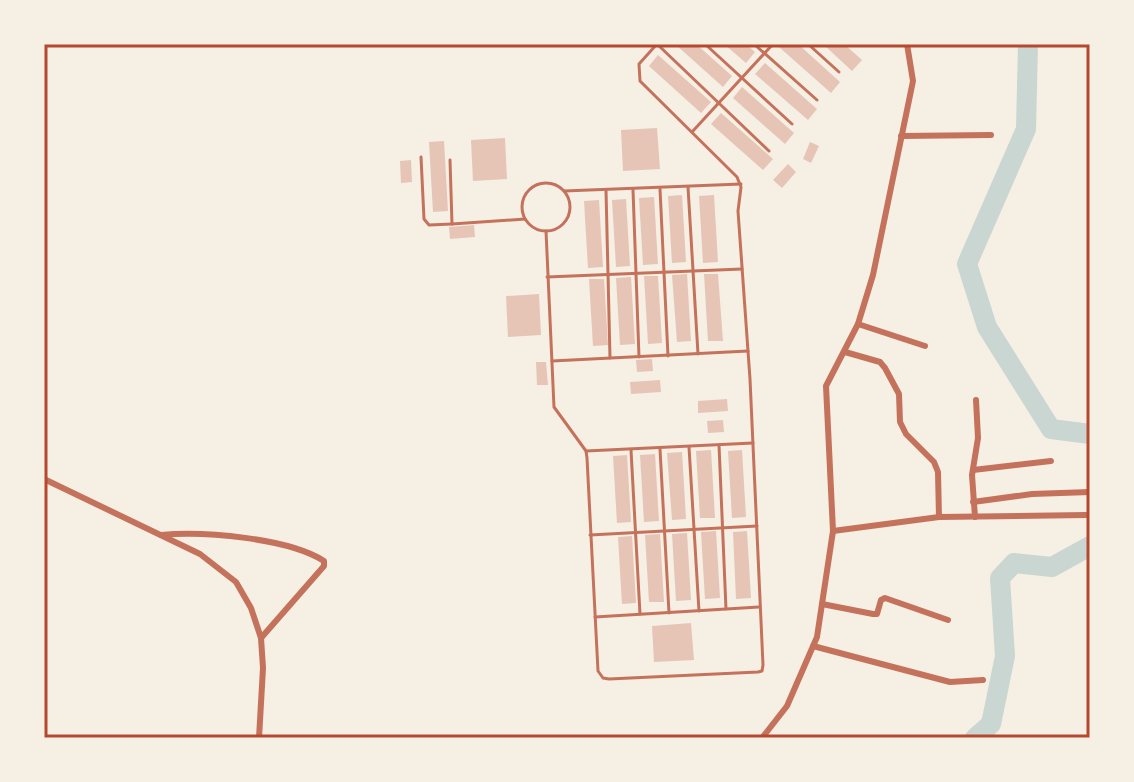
<svg xmlns="http://www.w3.org/2000/svg" width="1134" height="782" font-family="Merriweather,serif">
<style>
.lines{fill:none;stroke-linecap:round;stroke-linejoin:round}
.river{stroke:#c9d6d2;stroke-width:20}
.building{fill:#e6c5b7}
.service{stroke:#c5725c;stroke-width:3}
.minor{stroke:#c5725c;stroke-width:6}
.neatline{fill:none;stroke:#b5482f;stroke-width:3}
</style>
<rect width="100%" height="100%" fill="#f6efe4"/>
<g class="lines">
<g class="river">
<path d="M1028,44L1026,129L967,264L987,327L1051,429L1090,434"/>
<path d="M975,738L991,724L1005,656L1000,578L1014,563L1052,567L1090,546"/>
</g>
</g>
<g class="building">
<path d="M675,44H696L732,76L723,87Z"/>
<path d="M724,44H746L755,52L746,63Z"/>
<path d="M781,44H798L840,82L831,93L779,47Z"/>
<path d="M823,44H844L862,60L852,71Z"/>
<path d="M658,55L711,102L701,113L649,66Z"/>
<path d="M765,63L817,109L808,120L755,74Z"/>
<path d="M742,87L794,133L785,144L733,98Z"/>
<path d="M721,113L773,159L763,170L711,124Z"/>
<path d="M657,128L660,169L623,171L621,130Z"/>
<path d="M505,138L507,179L473,181L471,140Z"/>
<path d="M444,141L448,211L433,212L429,142Z"/>
<path d="M810,142L819,146L811,163L803,159Z"/>
<path d="M411,160L412,182L401,183L400,161Z"/>
<path d="M788,164L796,172L782,188L773,180Z"/>
<path d="M682,195L686,262L672,263L668,196Z"/>
<path d="M714,195L718,262L703,263L699,196Z"/>
<path d="M654,197L658,264L643,265L639,198Z"/>
<path d="M626,199L630,266L616,267L612,200Z"/>
<path d="M599,200L603,267L588,268L584,201Z"/>
<path d="M474,225L475,237L450,239L449,227Z"/>
<path d="M687,274L691,341L677,342L672,275Z"/>
<path d="M704,274H718L723,341H708Z"/>
<path d="M644,276H658L662,343L648,344Z"/>
<path d="M631,277L635,344L620,345L616,278Z"/>
<path d="M589,279H604L608,345L593,346Z"/>
<path d="M539,294L541,335L508,337L506,296Z"/>
<path d="M652,359L653,371L637,372L636,360Z"/>
<path d="M536,362H546L548,385H537Z"/>
<path d="M660,380L661,392L631,394L630,382Z"/>
<path d="M727,399L728,411L698,413V401Z"/>
<path d="M723,420L724,432L708,433L707,421Z"/>
<path d="M711,450L715,518H700L696,451Z"/>
<path d="M742,450L746,517L732,518L728,451Z"/>
<path d="M682,452L686,519L672,520L667,453Z"/>
<path d="M655,454L659,521L644,522L640,455Z"/>
<path d="M627,455L631,522L617,523L613,456Z"/>
<path d="M716,531L720,598L705,599L701,532Z"/>
<path d="M747,531L751,598L736,599L733,532Z"/>
<path d="M687,533L691,600L676,601L672,534Z"/>
<path d="M660,534L664,602H649L645,535Z"/>
<path d="M632,536L636,603L622,604L618,537Z"/>
<path d="M691,623L694,660L654,662L652,626Z"/>
</g>
<g class="lines">
<g class="service">
<path d="M705,44L792,124"/>
<path d="M754,44L817,100"/>
<path d="M808,44L839,72"/>
<path d="M692,132L773,44"/>
<path d="M421,157L424,219L429,225L452,224"/>
<path d="M450,160L452,224L525,219"/>
<circle cx="546" cy="207" r="24"/>
<path d="M688,187L698,354"/>
<path d="M660,189L668,356"/>
<path d="M606,190L610,358"/>
<path d="M633,190L639,357"/>
<path d="M564,191L741,184"/>
<path d="M546,231L554,407L586,451L587,458L598,671L603,678L609,679L758,672L762,671L763,665L750,379L738,211L741,187L737,177L640,81L639,64L657,44L769,151"/>
<path d="M547,277L742,269"/>
<path d="M552,361L748,351"/>
<path d="M719,445L726,609"/>
<path d="M689,447L699,611"/>
<path d="M660,449L669,613"/>
<path d="M631,450L640,614"/>
<path d="M586,451L753,443"/>
<path d="M590,535L757,526"/>
<path d="M595,617L759,607"/>
</g>
<g class="minor">
<path d="M901,136L991,135"/>
<path d="M858,324L925,346"/>
<path d="M845,352L880,362L885,368L899,394L900,422L906,434L934,462L938,472L939,517"/>
<path d="M973,470L1051,461"/>
<path d="M44,479L200,554L236,582L251,608L261,638L263,668L259,738"/>
<path d="M973,502L1032,494L1090,492"/>
<path d="M975,517L972,475L978,438L976,400"/>
<path d="M833,531L939,517L1086,515"/>
<path d="M161,535C204,531 288,538 324,561V566L261,638"/>
<path d="M822,604L873,614H877L881,600L885,598L948,620"/>
<path d="M813,646L950,682L983,680"/>
<path d="M762,738L787,706L817,637L833,531L826,386L858,324L873,275L913,81L907,44"/>
</g>
</g>
<rect width="1134" height="782" fill="none" stroke="#f6efe4" stroke-width="92"/>
<rect x="46" y="46" width="1042" height="690" class="neatline"/>
</svg>
